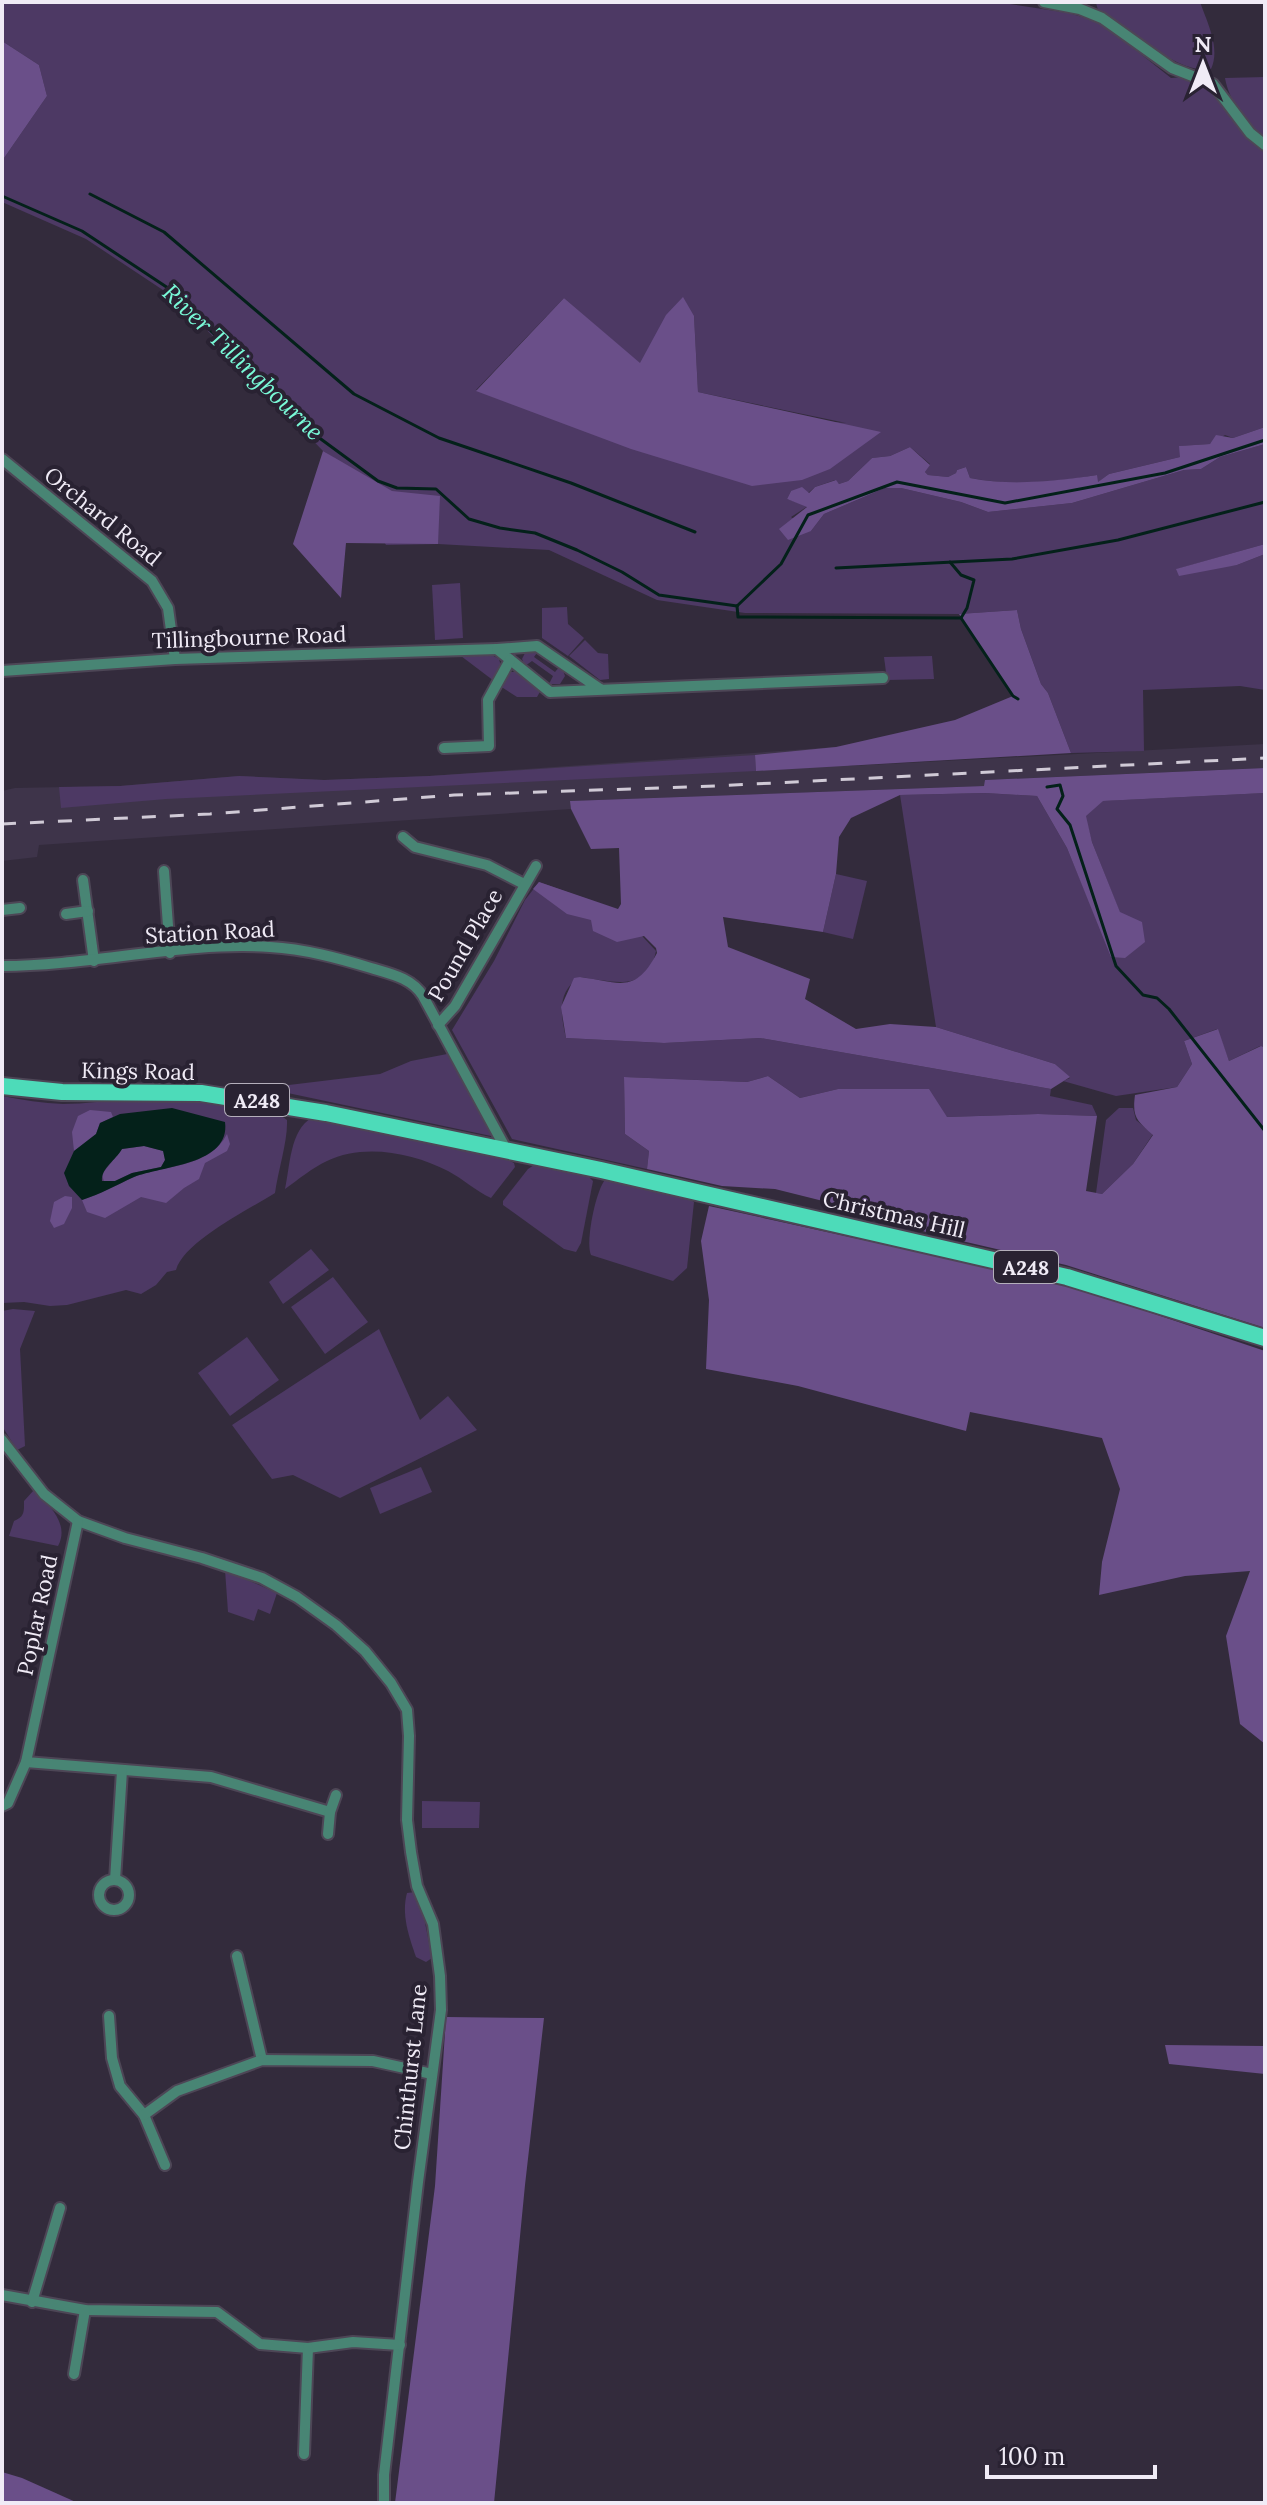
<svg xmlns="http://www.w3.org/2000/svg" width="1267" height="2505" font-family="Lora,serif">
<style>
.built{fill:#3e344a}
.green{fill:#4d3964;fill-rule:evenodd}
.forest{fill:#6a4f89}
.water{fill:#04211a;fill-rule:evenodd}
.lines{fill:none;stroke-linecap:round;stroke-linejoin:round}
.stream{stroke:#04211a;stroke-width:3}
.minor-casing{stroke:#4d4656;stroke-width:14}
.primary-casing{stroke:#4d4656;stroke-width:20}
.minor{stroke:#488574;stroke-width:10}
.primary{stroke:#4ddbb9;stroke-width:16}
.rail{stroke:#d0cad6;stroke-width:3;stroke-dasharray:14 14;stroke-linecap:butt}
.labels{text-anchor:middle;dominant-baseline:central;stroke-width:8;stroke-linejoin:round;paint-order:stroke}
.shield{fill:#292232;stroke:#b4afbb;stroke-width:2}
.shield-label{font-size:20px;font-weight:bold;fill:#f0ebf6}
.street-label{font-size:22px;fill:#f0ebf6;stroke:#292232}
.water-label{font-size:24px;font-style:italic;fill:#79f9d7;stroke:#292232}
</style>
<rect width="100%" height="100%" fill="#332b3c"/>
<path class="built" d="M1265,744V768L985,780V786L571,801V809L39,845L37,857L2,861V791L15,788L120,786L239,776L324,780L429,776L836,747L849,766Z"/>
<g class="green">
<path d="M2,2H997L1069,13L1092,20L1108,28L1171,78C1215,71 1236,130 1265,151V427L1233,438L1225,435L1210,444L1180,446V457L1109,474L1097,483V475C1056,482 1010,486 970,478L966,467L957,470L956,473L948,477L928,475L925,472L930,464L910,447L890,456L872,458L848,481L839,484L835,480L815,487L808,493L791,491L787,499L808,506L791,517L811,531L824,514L885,488H901L961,502L988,512L1072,503L1184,470L1201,469L1220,457L1265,444V544L1177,569L1237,565L1265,554V690L1240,686L1143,690L1144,751L1071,753L1048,693L1041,684L1021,629L1017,610L959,614L745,613L657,600L549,550L438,544L386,545L334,458L323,451L178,300L86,239L2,202V161L47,96L39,65L2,41ZM564,298L640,364L694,316L698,392L846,423L476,390Z"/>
<path d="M1200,2C1207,22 1221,49 1211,69C1174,75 1131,26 1098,10L1096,3Z"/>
<path d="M1265,77V139C1248,122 1229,103 1225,78Z"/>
<path d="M460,583L463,638L435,640L432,585Z"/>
<path d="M567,607L568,624L584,638L568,656L542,638V608Z"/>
<path d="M585,640L598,653L608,654L609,679L600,680L569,656Z"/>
<path d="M539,650L534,657L555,672L561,665L565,676L560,684H549L553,676L532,661L525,666L522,659L526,651Z"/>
<path d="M490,654L499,659L502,670L494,681L461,656Z"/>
<path d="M932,656L934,679L887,680L884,657Z"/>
<path d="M511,672H517L541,690L537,697H517L500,686Z"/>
<path d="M755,755L756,771L166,799L61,808L59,787L120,786L239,776L324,780L429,776Z"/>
<path d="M985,793L1037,796L1067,848L1101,930L1120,913L1092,842L1085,816L1102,801L1265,793V1048L1260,1046L1229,1061L1217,1029L1184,1041L1192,1064L1177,1087L1116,1096L1063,1081L1070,1078L1055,1064L936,1027L900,795Z"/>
<path d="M836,874L867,881L853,939L823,932Z"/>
<path d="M539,882L618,910L656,951C647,994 612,981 580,977C556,992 561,1015 566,1038L664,1043L760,1038L1051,1089L1050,1096L1092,1105L1097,1116L1038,1114L947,1117L838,1089L800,1098L768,1076L747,1082L624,1077L625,1134L649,1151L647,1169L512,1139L452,1030L494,961L525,900Z"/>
<path d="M447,1054L456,1059L493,1129L491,1136L264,1088L380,1074L411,1061Z"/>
<path d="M2,1096C22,1100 43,1103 63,1104C85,1104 108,1100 130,1100C164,1100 263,1100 287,1120C288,1140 278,1171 275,1193C250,1209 184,1241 176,1270L167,1272L156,1285L141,1294L126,1290L67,1305L50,1306L24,1302L2,1303Z"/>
<path d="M1119,1108H1133L1136,1120L1153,1134L1133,1164L1102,1194L1096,1193L1106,1120Z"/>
<path d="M312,1118L504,1158L514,1163L515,1167L491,1198C476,1191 463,1179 448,1171C413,1153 364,1143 327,1161C312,1168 299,1179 285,1189C290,1167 290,1129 312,1118Z"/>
<path d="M534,1165L587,1175L593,1181L581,1243L576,1252L564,1249L503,1205V1201L528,1169Z"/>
<path d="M605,1180L689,1199L694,1202L687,1268L673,1281L591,1255C585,1242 596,1190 605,1180Z"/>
<path d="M311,1249L329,1270L283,1304L269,1282Z"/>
<path d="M333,1277L368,1322L325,1354L291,1307Z"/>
<path d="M13,1309L35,1311L20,1349L25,1446L17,1450L2,1426V1311Z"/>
<path d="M379,1329L420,1420L448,1396L477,1430L340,1498L293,1475L272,1479L232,1425Z"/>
<path d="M247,1337L279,1380L230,1416L198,1373Z"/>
<path d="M421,1467L432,1492L380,1514L370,1488Z"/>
<path d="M34,1490C49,1505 70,1524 58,1546L9,1536L14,1521C25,1517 24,1511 24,1501Z"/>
<path d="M225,1570L277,1593L270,1614L258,1609L254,1621L228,1612Z"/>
<path d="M422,1801L480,1802L479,1828H422Z"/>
<path d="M415,1892L420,1897L432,1958L426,1962L416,1957C409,1937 401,1914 407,1893Z"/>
</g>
<g class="forest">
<path d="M2,41L39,65L47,96L2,161Z"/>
<path d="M683,297L694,316L698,392L881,432L830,469L802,480L752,486L631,449L476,391L564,298L640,363L666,315Z"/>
<path d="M1265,427V444L1220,457L1201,469L1184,470L1072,503L988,512L961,502L901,488H885L824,514L811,531L788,540L779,529L807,507L787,499L791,491L802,487L809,493L815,487L836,480L839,484L848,481L872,458L890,456L910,447L930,465L925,472L928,475L948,477L956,473L957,470L966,467L970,478C1011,486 1056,481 1097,475L1098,482L1109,474L1180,457L1179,446L1210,444L1216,435L1233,438Z"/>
<path d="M323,451L392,491L440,496L438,544L346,543L341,598L293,544Z"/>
<path d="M1265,544V554L1237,565L1179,576L1176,569Z"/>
<path d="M1017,610L1021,629L1041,684L1048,693L1071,753L756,771L755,755L836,747L955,720L1013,696L959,614Z"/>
<path d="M1265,768V793L1103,801L1086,816L1092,842L1120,912L1142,922L1145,942L1125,958L1111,957L1067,848L1037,796L985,793L900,795L851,818L839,837L836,874L823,932L723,917L728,947L810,979L805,999L856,1029L890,1024L936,1027L1055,1064L1070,1077L1051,1089L760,1038L664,1043L566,1038L561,1007L574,978L580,977C619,982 635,995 657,953L656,948L644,936L617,942L593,931L591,920L567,914L533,889L539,882L618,909L621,904L619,848L591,849L571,809L570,801L984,786L985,780Z"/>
<path d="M1218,1029L1229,1061L1261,1046L1265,1048V1328L1066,1265L936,1235L835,1204L775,1189L722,1186L647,1169L649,1151L625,1134L624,1077L747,1082L768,1076L800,1098L838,1089H929L947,1117L1038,1114L1097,1116L1086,1191L1102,1194L1133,1164L1153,1135C1137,1120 1132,1118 1135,1095L1177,1087L1192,1064L1184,1041Z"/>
<path d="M90,1110L111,1112L113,1117L100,1123L96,1134L74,1151L72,1132L78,1116Z"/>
<path d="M227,1134L230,1144L227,1151L205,1163L199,1179L184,1188L166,1203L141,1197L105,1218L87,1212L82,1200C101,1194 116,1185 134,1177C164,1165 210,1168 227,1134Z"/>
<path d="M144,1146L164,1151L165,1160L161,1167L132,1173L115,1181L104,1182L102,1174L122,1149Z"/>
<path d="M65,1196L72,1197V1208L64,1224L54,1228L50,1221L54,1202Z"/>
<path d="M709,1206L1037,1278L1098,1295L1265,1351V1744L1240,1724L1226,1636L1250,1571L1185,1576L1099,1595L1102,1562L1120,1489L1102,1438L970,1412L966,1431L798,1386L706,1369L709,1300L701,1241Z"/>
<path d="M446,2017L544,2018L525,2185L494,2503H395L435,2186Z"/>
<path d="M1165,2045L1265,2046V2074L1169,2064Z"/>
<path d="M2,2472L22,2478L78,2503H2Z"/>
</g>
<path class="water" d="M172,1108L225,1122C231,1165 161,1166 134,1177C116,1185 101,1194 82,1200L69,1186L64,1173L74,1151L96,1134L100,1123L120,1114ZM144,1146L163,1151L165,1160L161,1167L132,1173L115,1181H102C101,1168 116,1160 122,1149Z"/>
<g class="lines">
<g class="stream">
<path d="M90,194L164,232L354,394L439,438L571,483L695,532"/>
<path d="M2,196L82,231L168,288L314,434L378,481L397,488L436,489L469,519L500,528L535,533L577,550L622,572L659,595L737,606"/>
<path d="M950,562L961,575L974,580L967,608L961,618"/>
<path d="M836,568L1012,559L1118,540L1265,502"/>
<path d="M737,606L781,564L808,515L897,482L1005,503L1165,473L1265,440"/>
<path d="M737,606L738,617L961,618L1013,696L1018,699"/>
<path d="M1047,787L1060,785L1063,796L1057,809L1070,825L1116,966L1143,995L1157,998L1169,1009L1265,1131"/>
</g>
<g class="minor-casing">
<g id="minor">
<path d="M1044,2L1080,9L1102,18L1172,68L1213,84L1250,133L1265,145"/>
<path d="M2,459L152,581L168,608L175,659"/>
<path d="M2,671L175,659L497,649"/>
<path d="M600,689L537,646L497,649L550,692L883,678"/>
<path d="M444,748L489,746L488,700L510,660"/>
<path d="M403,837L415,847L487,865L524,884"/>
<path d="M164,871L170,953"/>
<path d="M83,880L94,961"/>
<path d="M2,910L20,908"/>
<path d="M66,914L88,911"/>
<path d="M2,966C91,966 183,941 270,947C305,949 338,958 371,968C391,974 412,978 423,996L507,1151"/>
<path d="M438,1025L455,1006L536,866"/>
<path d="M2,1440L44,1494L78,1521L125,1538L202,1558L262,1578L297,1597L336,1625L365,1651L391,1683L407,1710L409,1736L407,1820L411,1852L417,1886L433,1924L440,1976L441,2010L418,2182L384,2475V2503"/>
<path d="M26,1762L211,1777L330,1812"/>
<path d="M2,1806L8,1803L26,1762L78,1521"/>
<path d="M328,1834L330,1812L336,1795"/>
<circle cx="114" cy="1895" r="15"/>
<path d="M115,1880L122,1771"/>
<path d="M237,1956L262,2060"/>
<path d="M109,2016L112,2058L120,2086L144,2115L165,2165"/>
<path d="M144,2115L177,2091L262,2060L373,2061L432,2074"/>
<path d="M2,2295L85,2310L217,2312L260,2344L308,2348L353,2342L400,2345"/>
<path d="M32,2302L60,2208"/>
<path d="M74,2374L85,2310"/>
<path d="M304,2454L308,2348"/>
</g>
</g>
<g class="primary-casing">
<path id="primary" d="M2,1086L62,1092L201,1093L326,1113L601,1170L1067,1277L1265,1338"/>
</g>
<use href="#minor" class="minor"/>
<use href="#primary" class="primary"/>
<path class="rail" d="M2,824L210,814L454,795L715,786L1265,758"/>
</g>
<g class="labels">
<g class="shield">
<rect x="225" y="1084" width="64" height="32" rx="6"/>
<rect x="994" y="1251" width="64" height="32" rx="6"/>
</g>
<g class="shield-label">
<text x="257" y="1100">A248</text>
<text x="1026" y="1267">A248</text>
</g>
<g class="street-label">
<text transform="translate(103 516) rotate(39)">Orchard Road</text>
<text transform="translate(249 637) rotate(-2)">Tillingbourne Road</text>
<text transform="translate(210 932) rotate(-3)">Station Road</text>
<text transform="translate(465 945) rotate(-60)">Pound Place</text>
<text transform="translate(138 1071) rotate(1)">Kings Road</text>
<text transform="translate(894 1214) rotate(13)">Christmas Hill</text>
<text transform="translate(37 1615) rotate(-78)">Poplar Road</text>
<text transform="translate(410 2067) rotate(-84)">Chinthurst Lane</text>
</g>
<g class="water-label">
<text transform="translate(243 362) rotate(44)">River Tillingbourne</text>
</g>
</g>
<rect width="1267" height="2505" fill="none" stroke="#f0ebf6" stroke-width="8"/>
<g transform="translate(1203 64)" stroke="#292232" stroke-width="6" paint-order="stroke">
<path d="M0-6L14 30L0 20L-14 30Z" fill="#f0ebf6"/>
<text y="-12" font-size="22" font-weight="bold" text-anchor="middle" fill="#f0ebf6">N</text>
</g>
<path d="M987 2465v12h168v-12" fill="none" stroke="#f0ebf6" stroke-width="4"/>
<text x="999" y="2465" font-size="24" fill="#f0ebf6" stroke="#292232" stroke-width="6" paint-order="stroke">100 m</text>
</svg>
